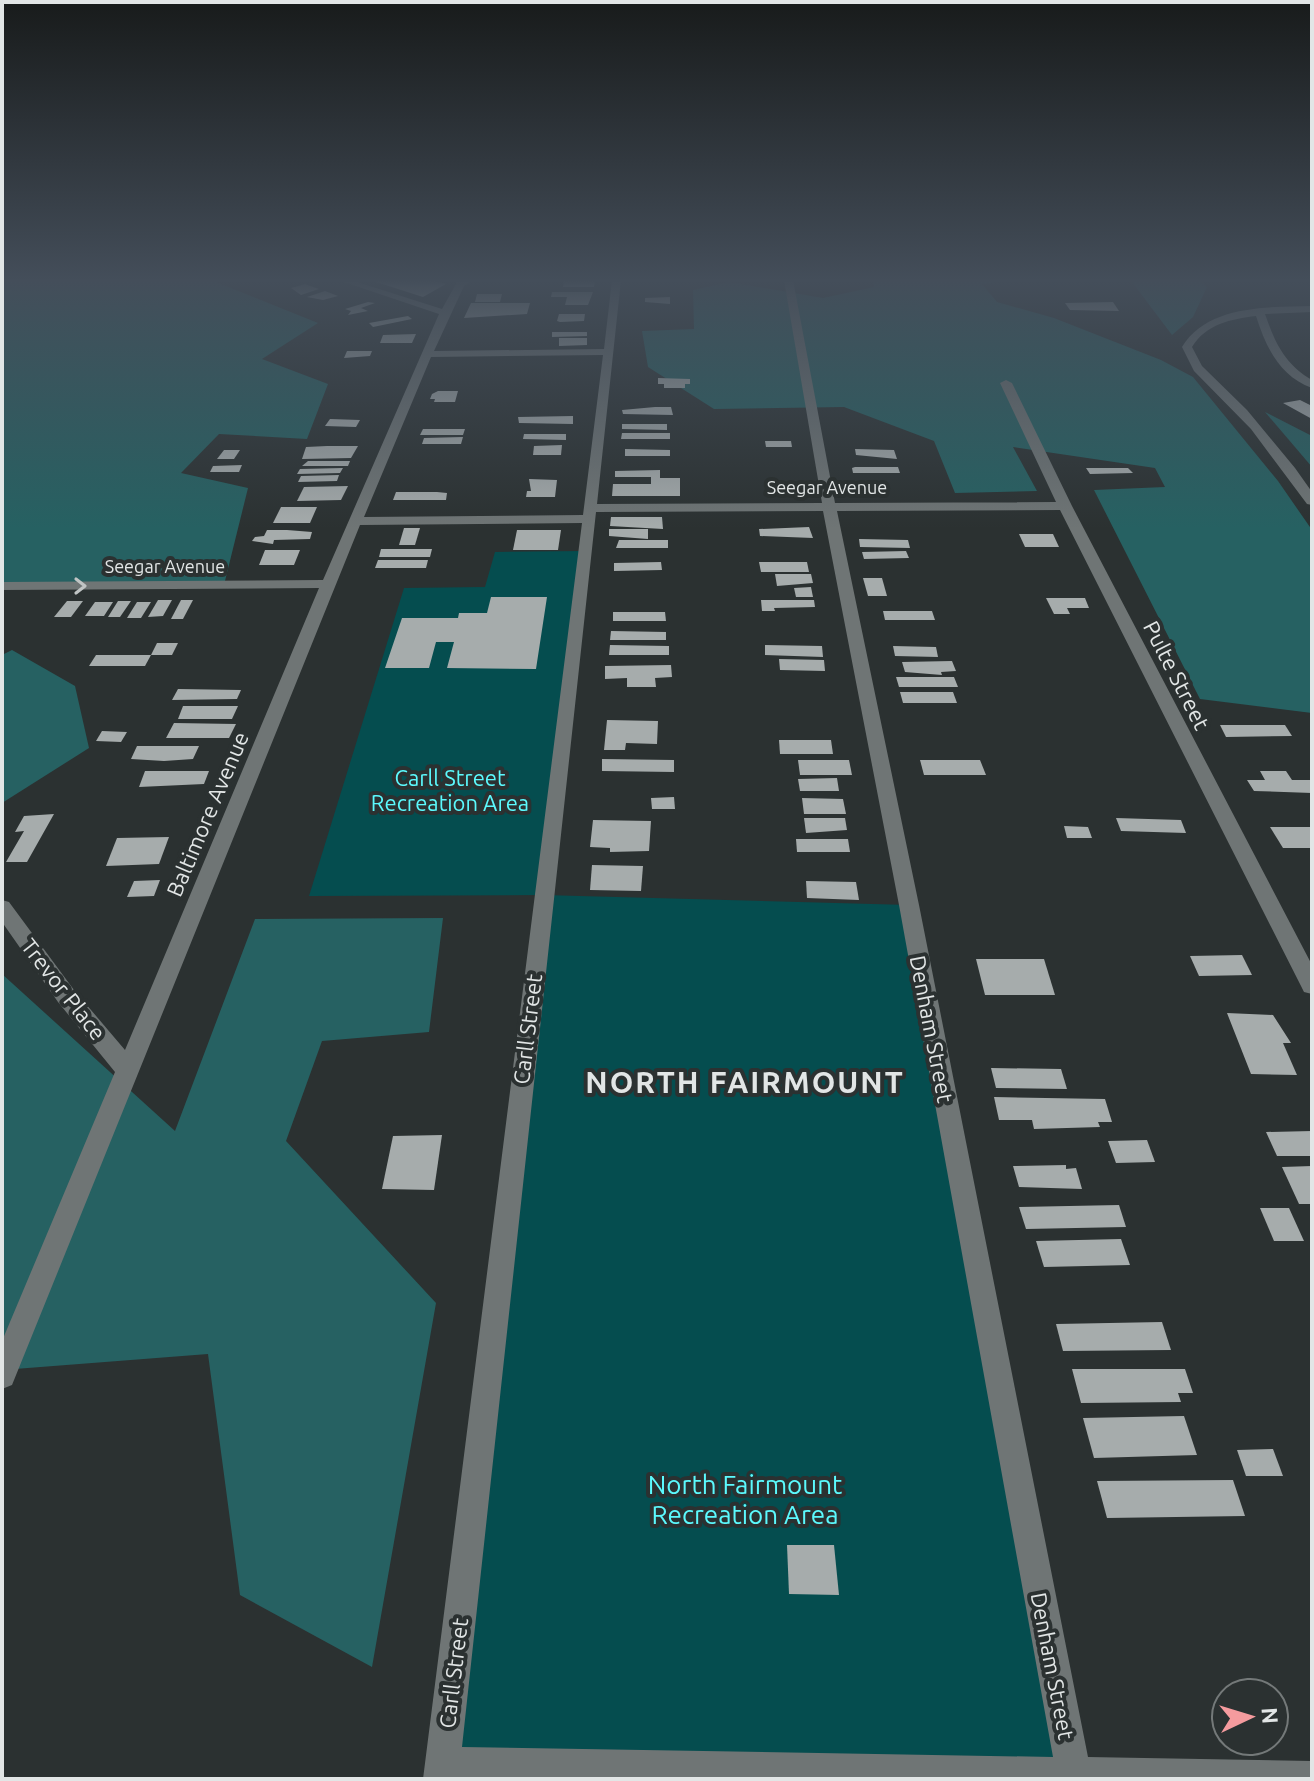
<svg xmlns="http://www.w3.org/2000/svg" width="1314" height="1781" font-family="Ubuntu,sans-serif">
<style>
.green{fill:#054d4f}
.forest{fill:#266162}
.building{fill:#a6acac}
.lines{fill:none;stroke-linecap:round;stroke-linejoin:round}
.minor{fill:#6f7575;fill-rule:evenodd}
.oneway{stroke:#c0c4c4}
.labels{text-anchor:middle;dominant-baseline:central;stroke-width:8;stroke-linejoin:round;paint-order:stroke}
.far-street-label{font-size:18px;fill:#e2e6e6;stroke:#2b3131}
.street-label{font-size:22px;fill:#e2e6e6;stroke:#2b3131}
.park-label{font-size:22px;fill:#5bf9fd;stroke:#2b3131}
.near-park-label{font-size:26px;fill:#5bf9fd;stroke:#2b3131}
.district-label{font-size:30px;font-weight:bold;letter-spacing:2px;fill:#e2e6e6;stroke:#2b3131}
</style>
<rect width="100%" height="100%" fill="#2b3131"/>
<path class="green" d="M584,551L543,895L909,905L1074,1775L442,1764L542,895L309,896L404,588L485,587L495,552Z"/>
<g class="forest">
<path d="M2,280H211L318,323L262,359L328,384L307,439L219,434L181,473L248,488L224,585L2,586Z"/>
<path d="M873,280H1012L982,284L997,302L1054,318L1161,360L1193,377L1278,481L1312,530V713L1200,699L1094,490L1165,487L1155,468L1013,447L1037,491L955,493L934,441L844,407L714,409L648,367L642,331L694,329L693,290L729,282L823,298L874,287Z"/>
<path d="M1103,280H1199L1207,287L1193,317L1172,335L1132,282Z"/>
<path d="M1265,412L1312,436V467Z"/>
<path d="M12,650L75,686L89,748L2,803V655Z"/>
<path d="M443,918L429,1032L322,1041L286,1141L436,1303L372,1667L240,1595L208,1354L2,1370V974L175,1131L255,919Z"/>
</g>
<g class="building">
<path d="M377,280H432L446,284L423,297L373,281Z"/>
<path d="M564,280H595L594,287H563Z"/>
<path d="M305,284L319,289L301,295L291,288Z"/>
<path d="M325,291L338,296L323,300L307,297Z"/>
<path d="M552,292H593L588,305H565L567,297H551Z"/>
<path d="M477,294H502L500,302H475Z"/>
<path d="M670,297V304L645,302V298Z"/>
<path d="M368,302L375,303L361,308L368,311L348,315L351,311L345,309Z"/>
<path d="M1113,302L1119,311L1070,310L1065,303Z"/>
<path d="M471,303H530L527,314L464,318Z"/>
<path d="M559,314H585L584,321L560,322L557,321Z"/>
<path d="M408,316L412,319L373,327L369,323Z"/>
<path d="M552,332H587V336L552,337Z"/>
<path d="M416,334L412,343H380L383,335Z"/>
<path d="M559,338H587V345L559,346Z"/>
<path d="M347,351H372L370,356L344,358Z"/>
<path d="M658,378L690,379V384H685V388H664V384H658Z"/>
<path d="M438,391H458L455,402H434L435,399H430L432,394Z"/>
<path d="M1300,400L1312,406V419L1283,403Z"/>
<path d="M655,407H671L673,415L623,414L622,410Z"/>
<path d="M573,416V424L519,423L518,417Z"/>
<path d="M330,419L360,420L356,427L325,426Z"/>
<path d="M622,424H667V430L622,429Z"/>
<path d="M423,429H465L463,435H420Z"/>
<path d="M622,433H670V439H621Z"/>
<path d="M524,434H566V440L523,439Z"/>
<path d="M463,437L461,444H422L424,438Z"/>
<path d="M765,441H791L792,447H766Z"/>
<path d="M562,445L561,455H533L534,446Z"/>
<path d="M327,446H358L351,458L302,459L306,447Z"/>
<path d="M625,449L670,450V456H625Z"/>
<path d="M855,449L894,450L897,459L856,455Z"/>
<path d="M224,450H240L234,459H217Z"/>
<path d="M308,461H350L348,466H302Z"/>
<path d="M242,465L239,472H210L213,466Z"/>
<path d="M855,467H898L900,473H853L852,468Z"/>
<path d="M343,468L340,473L297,474L300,469Z"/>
<path d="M1086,468H1128L1133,473L1090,474Z"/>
<path d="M660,470V478H680V496H612L613,484H651V477H615V471Z"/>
<path d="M339,475L337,481L298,482L301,476Z"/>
<path d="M529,479L557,480L555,497H526L527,491H531Z"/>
<path d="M348,486L341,500L297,501L304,487Z"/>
<path d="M396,492H437L447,493L446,500H393Z"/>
<path d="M281,507H317L310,523H273Z"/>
<path d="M611,517H662L663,529L610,526Z"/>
<path d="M809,527L813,538L760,536L759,529Z"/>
<path d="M404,528H420L415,545H399Z"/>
<path d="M609,529H648V539L609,536Z"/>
<path d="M267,530H287L312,532L310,539L274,540L273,544L252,541L255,537L264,536Z"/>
<path d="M517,530H561L558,550H513Z"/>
<path d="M1019,534H1053L1059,547H1025Z"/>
<path d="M859,539L908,540L910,548L860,547Z"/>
<path d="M619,540H668V548H616Z"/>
<path d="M381,549H432L430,557H379Z"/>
<path d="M265,550H300L294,565H259Z"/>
<path d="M906,551L909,558L864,559L862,552Z"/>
<path d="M378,560H428L426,568H375Z"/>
<path d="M661,562L662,570L614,571V563Z"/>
<path d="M759,562H807L809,572H761Z"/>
<path d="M775,574H811L813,583L777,586Z"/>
<path d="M863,578H882L887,596H868Z"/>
<path d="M811,587L813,597H796L794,588Z"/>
<path d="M491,597H547L536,669L447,668L454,642H436L429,668H385L402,618H458L459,613H487Z"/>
<path d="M1046,598H1085L1089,608H1067L1070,614H1054Z"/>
<path d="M158,600H172L163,616L148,617Z"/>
<path d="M181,600H193L183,619H171Z"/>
<path d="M761,600H814L815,607L774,608L775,611H762Z"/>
<path d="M67,601H83L71,617H54Z"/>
<path d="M118,601H131L120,617H108Z"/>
<path d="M95,602H113L104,616H85Z"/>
<path d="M137,602H151L141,618H127Z"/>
<path d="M883,611H932L935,620H885Z"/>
<path d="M613,612H665L666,621H613Z"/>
<path d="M611,631L666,632V640H610Z"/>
<path d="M157,643H178L172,655H151Z"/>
<path d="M610,645L669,646V655H609Z"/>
<path d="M765,645L822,646L823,657L765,655Z"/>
<path d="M893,646L936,647L938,657L895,656Z"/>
<path d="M96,655H151L145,666H89Z"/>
<path d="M779,659L824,660L825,671L780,670Z"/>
<path d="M952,661L956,671L941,672L942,675L905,672L902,662Z"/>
<path d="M671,665L672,677L655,678L656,687H627V678L605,679V666Z"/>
<path d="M896,677H954L958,687H899Z"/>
<path d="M178,689L241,690L237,699L172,700Z"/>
<path d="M900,692H953L957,703H903Z"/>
<path d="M183,706H238L232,719H178Z"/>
<path d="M607,720L658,721L657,744L626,743L625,750H604Z"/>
<path d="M174,723L236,724L229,738H166Z"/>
<path d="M1220,725H1285L1292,736L1226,737Z"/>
<path d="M102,731L127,732L121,742L96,741Z"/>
<path d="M779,740H831L833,754H780Z"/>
<path d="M137,746H199L193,759L164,761L131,759Z"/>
<path d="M602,759L674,760V772L602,771Z"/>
<path d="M798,760H849L852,775H800Z"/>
<path d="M920,760H980L986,775H924Z"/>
<path d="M145,771H209L204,784L139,787Z"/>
<path d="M1260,771H1286L1292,780H1312V793L1254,791L1247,780H1265Z"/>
<path d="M837,778L839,791H800L798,779Z"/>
<path d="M674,797L675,809H652L651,798Z"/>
<path d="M802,798L843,799L846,814H804Z"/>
<path d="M54,814L27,862H6L24,831L15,832L24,816Z"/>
<path d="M804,818H845L847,830L806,833Z"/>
<path d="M1116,818L1181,820L1186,833L1121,831Z"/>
<path d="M593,820L651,821L649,851L610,852V848L590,847Z"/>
<path d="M1064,826L1088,827L1092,838H1067Z"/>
<path d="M1270,827H1312V848H1283Z"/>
<path d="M169,837L159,864L106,866L117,838Z"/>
<path d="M796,839H848L850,852H797Z"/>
<path d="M592,865L643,866L641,891L590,890Z"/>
<path d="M160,880L154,896L127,897L134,881Z"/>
<path d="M806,881L856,882L859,900L807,898Z"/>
<path d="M1242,955L1252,975L1199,976L1190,956Z"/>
<path d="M976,959H1044L1055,995H985Z"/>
<path d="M1227,1013L1273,1015L1291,1043H1283L1297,1075L1251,1074Z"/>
<path d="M991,1068L1061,1069L1067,1089L996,1088Z"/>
<path d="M994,1097L1105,1099L1112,1122H1098L1100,1127L1034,1129L1032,1120H999Z"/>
<path d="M1312,1131V1156H1277L1266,1132Z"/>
<path d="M442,1135L434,1190L382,1189L393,1136Z"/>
<path d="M1147,1140L1155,1162L1116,1163L1108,1141Z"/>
<path d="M1066,1165V1169L1076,1168L1082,1189L1019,1187L1013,1166Z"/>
<path d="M1312,1166V1204H1299L1282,1167Z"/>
<path d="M1119,1205L1126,1227L1026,1229L1019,1207Z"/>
<path d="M1260,1208H1289L1304,1241H1274Z"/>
<path d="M1121,1239L1130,1265L1044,1267L1036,1241Z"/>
<path d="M1162,1322L1171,1350L1063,1351L1056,1324Z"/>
<path d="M1072,1369H1185L1193,1393H1178L1181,1402L1081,1403Z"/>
<path d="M1184,1416L1197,1455L1094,1458L1083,1418Z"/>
<path d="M1273,1449L1283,1476H1246L1237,1450Z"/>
<path d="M1233,1480L1245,1516L1107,1518L1097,1481Z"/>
<path d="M787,1545H834L839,1595L789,1594Z"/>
</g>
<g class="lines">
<g class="minor">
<path d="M338,280H351L442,309L457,282L473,280L464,286L434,351L604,349L612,280H621L597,504L822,503L784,280H793L835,503L1056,502L1000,383L1006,380L1012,383L1072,506L1312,965V994L1304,992L1301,986L1060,510L837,511L919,905L1088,1757L1311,1761L1312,1779H423L582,523L360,525L12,1385L2,1389V1341L115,1072L58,1002L2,922V900L9,902L74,990L125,1050L319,588L2,590V582L323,580L439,314ZM603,355L583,515L364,517L431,357ZM823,511L899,905L1053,1757L462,1747L596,512Z"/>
<path d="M1312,306V312L1265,314C1275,343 1285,364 1312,380V388C1279,376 1266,347 1256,316C1231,319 1206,324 1192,347L1202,366L1247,410L1295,468L1312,492V505L1307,504L1251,429L1194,371L1182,347C1207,305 1268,307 1312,306Z"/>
</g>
</g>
<defs><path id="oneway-chevron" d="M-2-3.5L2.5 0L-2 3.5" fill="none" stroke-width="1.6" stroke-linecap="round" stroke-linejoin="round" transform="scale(2)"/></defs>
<use class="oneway" href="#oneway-chevron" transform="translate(80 586)"/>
<linearGradient id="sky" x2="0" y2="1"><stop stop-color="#181b1b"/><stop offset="0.53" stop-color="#444e5a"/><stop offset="1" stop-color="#444e5a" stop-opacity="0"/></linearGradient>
<rect width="1314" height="529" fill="url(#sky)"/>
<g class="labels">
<g class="far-street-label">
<text x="827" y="487">Seegar Avenue</text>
<text x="165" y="566">Seegar Avenue</text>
</g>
<g class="street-label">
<text transform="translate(1177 675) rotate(63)">Pulte Street</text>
<text transform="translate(207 814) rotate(-67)">Baltimore Avenue</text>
<text transform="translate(64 989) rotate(52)">Trevor Place</text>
<text transform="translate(527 1029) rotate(-83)">Carll Street</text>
<text transform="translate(932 1029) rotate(79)">Denham Street</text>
<text transform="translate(1053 1666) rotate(79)">Denham Street</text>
<text transform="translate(453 1673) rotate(-83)">Carll Street</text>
</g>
<g class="park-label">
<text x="450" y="777">Carll Street<tspan x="450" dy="25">Recreation Area</tspan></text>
</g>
<g class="near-park-label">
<text x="745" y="1484">North Fairmount<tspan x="745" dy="30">Recreation Area</tspan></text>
</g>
<g class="district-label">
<text x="745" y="1082">NORTH FAIRMOUNT</text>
</g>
</g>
<rect width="1314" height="1781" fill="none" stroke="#e2e6e6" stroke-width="8"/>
<g transform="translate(1250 1717) rotate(86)"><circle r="38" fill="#2b3131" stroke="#747979" stroke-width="2"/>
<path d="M0-6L14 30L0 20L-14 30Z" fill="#f59b9e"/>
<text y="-12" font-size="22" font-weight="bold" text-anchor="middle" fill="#e2e6e6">N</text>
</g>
</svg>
